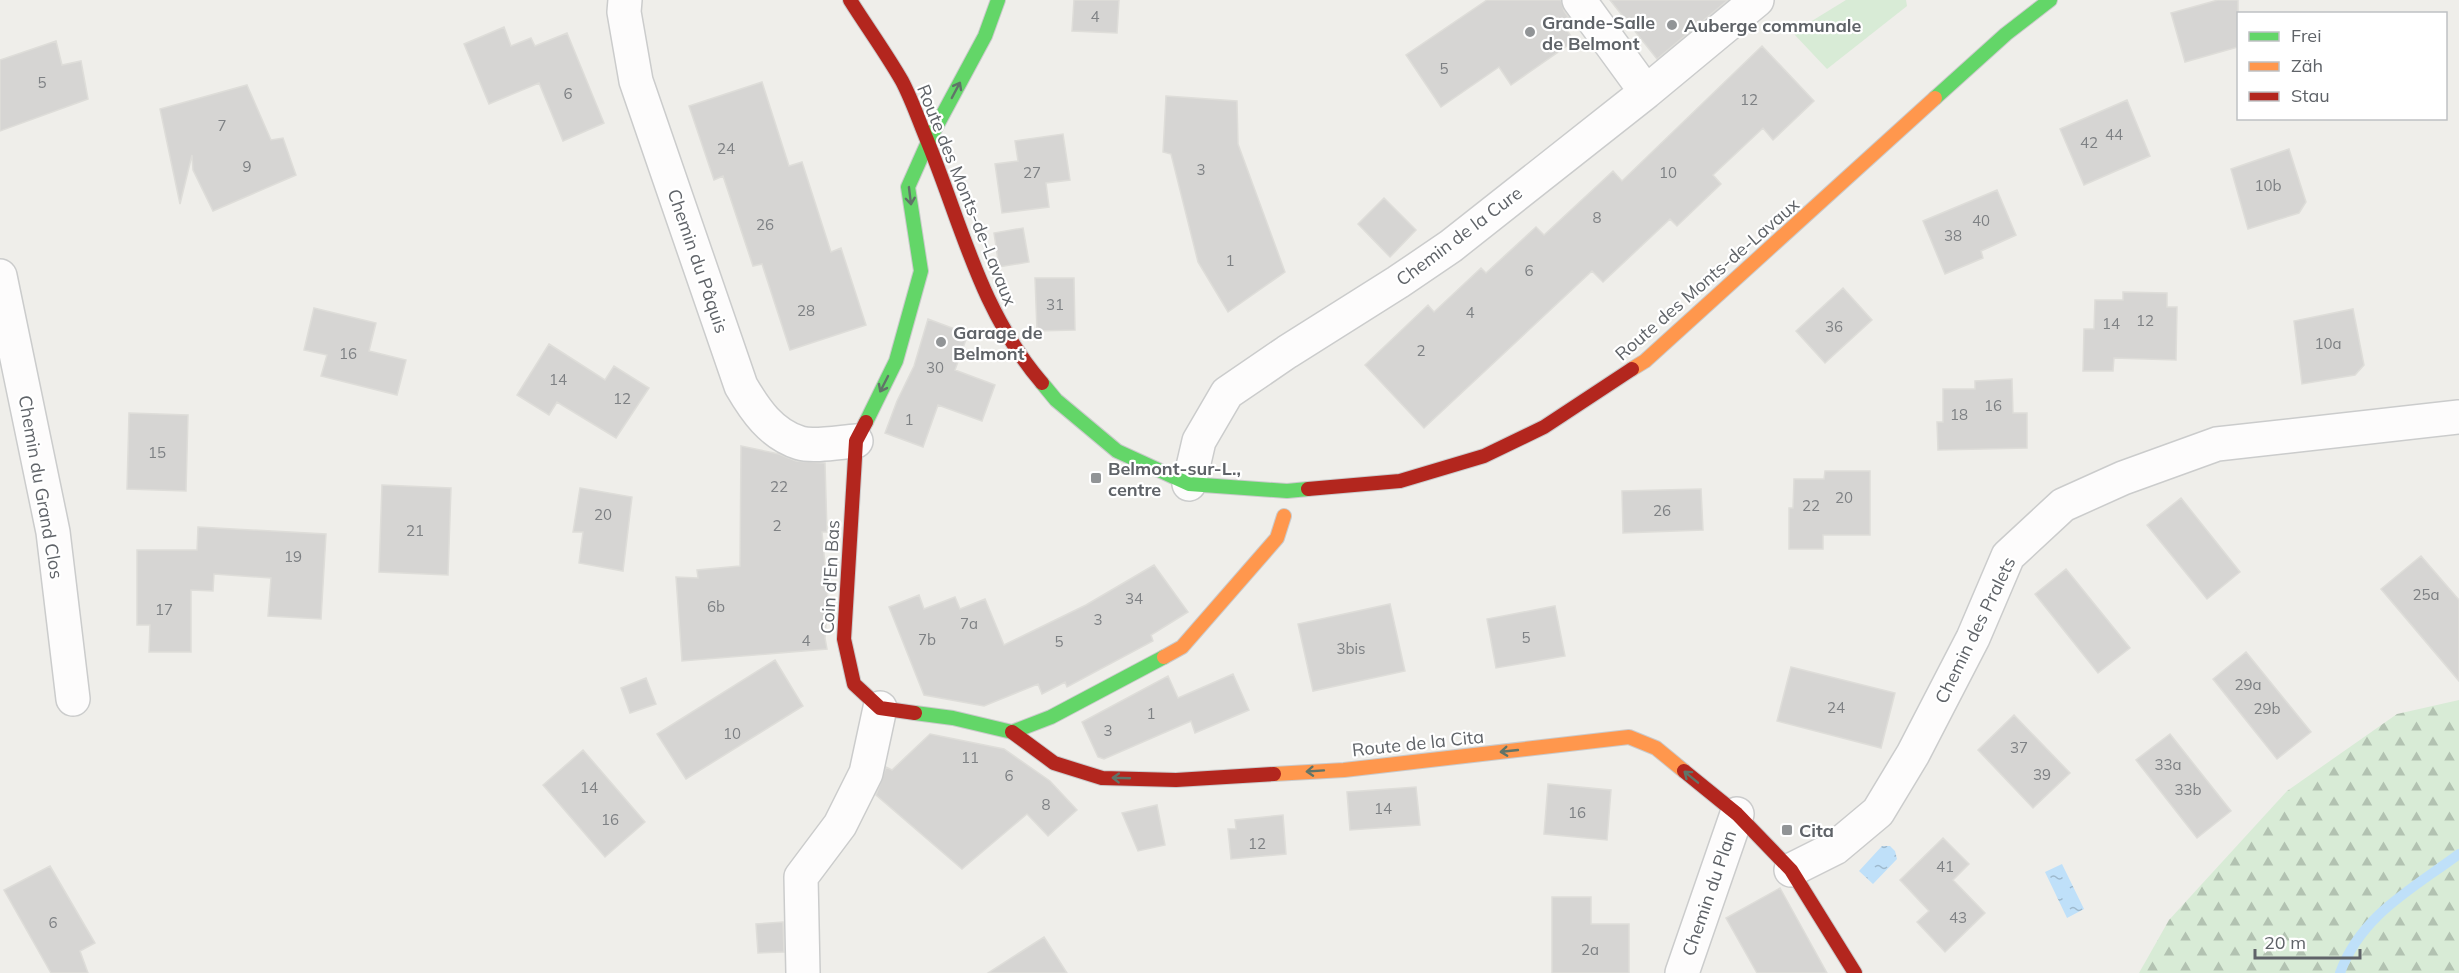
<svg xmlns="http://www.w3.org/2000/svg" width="2459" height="973" font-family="Mulish,sans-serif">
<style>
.forest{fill:url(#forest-firs)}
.park{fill:#d8ebd6}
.water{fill:url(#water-ripples)}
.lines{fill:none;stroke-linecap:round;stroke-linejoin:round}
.stream{stroke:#bfe0f9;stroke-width:10}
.building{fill:#d6d5d3;stroke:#deddd9;stroke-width:1.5}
.street-casing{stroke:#cbcccc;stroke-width:36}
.fast-casing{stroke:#cacacb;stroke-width:16}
.slow-casing{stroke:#cacacb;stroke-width:16}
.jam-casing{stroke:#cacacb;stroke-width:16}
.street{stroke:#fdfcfc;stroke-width:33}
.fast{stroke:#63d668;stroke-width:14}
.slow{stroke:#ff974d;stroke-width:14}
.jam{stroke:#b3261e;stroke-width:14}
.oneway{stroke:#607468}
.poi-dot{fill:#919496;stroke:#fff;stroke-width:2}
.labels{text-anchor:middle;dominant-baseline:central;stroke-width:4.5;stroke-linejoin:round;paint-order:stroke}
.number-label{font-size:15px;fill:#7e8184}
.poi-label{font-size:18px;font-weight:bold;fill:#5f6368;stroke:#fff;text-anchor:start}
.street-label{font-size:18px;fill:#5f6368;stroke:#fff}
</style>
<defs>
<pattern id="forest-firs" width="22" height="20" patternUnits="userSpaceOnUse" patternTransform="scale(1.5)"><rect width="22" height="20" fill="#d8ebd6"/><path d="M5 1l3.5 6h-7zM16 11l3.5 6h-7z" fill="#b2c2b1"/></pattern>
<pattern id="water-ripples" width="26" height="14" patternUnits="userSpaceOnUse" patternTransform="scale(1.5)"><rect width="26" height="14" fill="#bfe0f9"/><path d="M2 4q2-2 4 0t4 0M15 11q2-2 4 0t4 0" fill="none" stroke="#9eb9cd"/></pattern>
</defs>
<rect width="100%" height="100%" fill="#efeeea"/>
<path class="forest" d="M2459,700V973H2139L2169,920L2287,791L2397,714Z"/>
<path class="park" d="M1846,0H1906L1907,6L1827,69L1794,34L1802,27Z"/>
<path class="water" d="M1882,846H1890L1895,851L1897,859L1873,884L1859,871Z
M2062,864L2084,909L2067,918L2045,872Z"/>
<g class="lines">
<path class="stream" d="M2340,973C2361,915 2412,889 2459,854"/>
</g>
<path class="building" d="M1074,0H1119L1117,33L1072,31Z
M1487,0H1561L1564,11L1570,19L1563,24L1574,41L1511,85L1499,67L1441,107L1406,55Z
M1610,0H1728L1657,59Z
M2218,0H2238V47L2185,62L2171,13Z
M504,27L511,46L531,38L535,46L567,33L604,123L563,141L539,83L489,104L464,44Z
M56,41L62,65L81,61L88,99L0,131V60Z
M1762,46L1814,101L1773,140L1763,128L1713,175L1721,184L1677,226L1670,219L1603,282L1592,271L1424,428L1365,365L1428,305L1434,312L1481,268L1486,273L1536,227L1544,235L1613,171L1622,181Z
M762,82L789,166L802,162L831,252L841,248L866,325L790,350L762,264L753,266L723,176L714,180L689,106Z
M247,85L271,140L283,138L296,175L213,211L193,170L192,155L180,204L160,109Z
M1166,96L1237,101L1238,144L1285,272L1228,312L1198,262L1171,154L1163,152Z
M2127,100L2150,156L2084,185L2060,129Z
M1063,134L1070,180L1046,183L1049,207L1002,213L995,164L1018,161L1015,141Z
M2289,149L2306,202L2299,213L2248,229L2231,169Z
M1997,190L2016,235L1981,251L1983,258L1945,274L1923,221Z
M1384,198L1416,230L1390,257L1358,224Z
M1023,228L1029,262L999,267L994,233Z
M1035,278H1074L1075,330L1037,331Z
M1843,288L1872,320L1825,363L1796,331Z
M2123,292L2167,293V307H2177L2176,360L2114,358L2113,371H2083L2084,329H2094L2095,300H2123Z
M314,308L376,323L369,351L406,360L397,395L321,376L327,355L304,350Z
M2353,309L2364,365L2355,375L2302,384L2294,321Z
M928,319L968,334L955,370L995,385L982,421L938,405L923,447L885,433L897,401L914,366Z
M549,344L605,380L614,366L649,388L616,438L557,402L549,415L517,395Z
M2012,379L2013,413H2027V448L1938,450L1937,422H1943V389H1975V381Z
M129,413L188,415L186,491L127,489Z
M741,446L779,454L796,461L825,463L827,532H822L828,598L825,638L827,649L682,661L676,577L698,578L697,570L740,566Z
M1825,471H1870V535H1823V549H1789V508H1793L1794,479H1824Z
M382,485L451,488L448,575L379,572Z
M580,488L632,497L623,571L579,563L583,532H573Z
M1701,489L1703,530L1623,533L1622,491Z
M2181,498L2240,572L2207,599L2147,525Z
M198,527L326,534L321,619L268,616L271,578L214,574L213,591L191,590V652H149L150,625H137V550H197Z
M2421,556L2459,600V681L2381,589Z
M1154,565L1188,612L1151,635L1153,641L1067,687L1065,682L1042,694L1038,684L984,706L924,695L889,607L919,595L924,609L955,597L960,609L985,599L1004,645L1086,605Z
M2066,569L2130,648L2098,673L2035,594Z
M1390,604L1405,671L1313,691L1298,624Z
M1555,606L1565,656L1496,668L1487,619Z
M2246,652L2311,732L2277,759L2213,679Z
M775,660L803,706L686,779L657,734Z
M1791,667L1895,693L1881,748L1777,721Z
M1233,674L1249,710L1195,733L1191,721L1104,759L1098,757L1082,722L1168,676L1178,698Z
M646,678L656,704L630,713L621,688Z
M2014,715L2070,773L2033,808L1978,750Z
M930,734L1004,749L1050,781L1077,810L1048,836L1027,814L962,869L876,795L886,767L892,770Z
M2170,734L2231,811L2197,838L2136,760Z
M583,750L645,822L605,857L543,785Z
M1548,784L1611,790L1607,840L1544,834Z
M1416,787L1420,825L1350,830L1347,792Z
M1157,805L1165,845L1138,851L1122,813Z
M1283,815L1286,854L1231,859L1228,829H1236L1235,820Z
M1943,838L1969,864L1953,880L1985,913L1945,952L1917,922L1929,911L1900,880Z
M50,866L95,943L80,951L88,973H51L4,890Z
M1780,888L1827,973H1757L1726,918Z
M1552,897H1591V924H1629V973H1552Z
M783,922L784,952L758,953L756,924Z
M1044,937L1067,973H988Z"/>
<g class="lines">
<defs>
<path id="street" d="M625,0L624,12L636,81L741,386C755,410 771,434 800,443C813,447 841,442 856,441
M1579,0L1646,92
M0,276L53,532L73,699
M1189,484L1199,441L1227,393L1287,352L1398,282L1451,246L1646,92L1757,0
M1791,870L1835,848L1878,812L1913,754L1973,638L2008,556L2063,505L2123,478L2217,444L2459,417
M803,973L801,877L840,825L866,773L880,708
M1682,973L1737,814"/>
<path id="fast" d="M1935,98L2006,34L2050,0
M1042,383L1056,400L1117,451L1189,484L1287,491L1308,489
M866,422L896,361L921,271L908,187L928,142L985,36L998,0
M915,713L953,718L1012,732L1051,717L1164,657"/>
<path id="slow" d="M1632,369L1645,361L1935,98
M1164,657L1182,647L1277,538L1284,516
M1274,774L1344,770L1629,737L1656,748L1684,771"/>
<path id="jam" d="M850,0C867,27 886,53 902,81C912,100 919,121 927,140C962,225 980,311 1042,383
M866,422L856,441L844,639L854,684L880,708L915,713
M1308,489L1400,481L1484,456L1544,427L1632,369
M1012,732L1054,763L1102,778L1176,780L1274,774
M1684,771L1737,814L1791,870L1855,973"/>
</defs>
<use href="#street" class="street-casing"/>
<use href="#fast" class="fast-casing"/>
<use href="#slow" class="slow-casing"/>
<use href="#jam" class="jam-casing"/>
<use href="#street" class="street"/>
<use href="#fast" class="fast"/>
<use href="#slow" class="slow"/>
<use href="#jam" class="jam"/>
</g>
<defs><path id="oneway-shaft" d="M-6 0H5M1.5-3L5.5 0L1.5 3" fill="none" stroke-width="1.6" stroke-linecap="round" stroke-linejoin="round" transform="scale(1.5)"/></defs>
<g class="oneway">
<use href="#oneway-shaft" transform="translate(956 90) rotate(-62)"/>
<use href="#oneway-shaft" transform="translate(910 196) rotate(83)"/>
<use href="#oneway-shaft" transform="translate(884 384) rotate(117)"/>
<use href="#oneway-shaft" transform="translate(1509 751) rotate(174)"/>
<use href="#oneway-shaft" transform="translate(1315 771) rotate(176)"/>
<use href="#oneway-shaft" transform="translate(1691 777) rotate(-141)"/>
<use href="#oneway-shaft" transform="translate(1121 778) rotate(-178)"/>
</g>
<g class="poi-dot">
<circle cx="1672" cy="25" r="6"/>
<circle cx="1530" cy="32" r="6"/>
<circle cx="941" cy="342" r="6"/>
<rect x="1090" y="472" width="12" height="12" rx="3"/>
<rect x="1781" y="824" width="12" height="12" rx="3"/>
</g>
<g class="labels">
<g class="number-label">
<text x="1095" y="16">4</text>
<text x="1444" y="68">5</text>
<text x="42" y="82">5</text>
<text x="568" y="93">6</text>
<text x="1749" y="99">12</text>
<text x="222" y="125">7</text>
<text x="2114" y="134">44</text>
<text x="2089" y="142">42</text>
<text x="726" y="148">24</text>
<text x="247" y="166">9</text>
<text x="1201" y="169">3</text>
<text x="1032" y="172">27</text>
<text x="1668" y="172">10</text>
<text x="2268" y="185">10b</text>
<text x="1597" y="217">8</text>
<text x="1981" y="220">40</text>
<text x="765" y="224">26</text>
<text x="1953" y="235">38</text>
<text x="1230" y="260">1</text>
<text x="1529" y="270">6</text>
<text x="1055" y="304">31</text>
<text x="806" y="310">28</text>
<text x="1470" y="312">4</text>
<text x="2145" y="320">12</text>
<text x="2111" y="323">14</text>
<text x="1834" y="326">36</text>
<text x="2328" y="343">10a</text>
<text x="1421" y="350">2</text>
<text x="348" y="353">16</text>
<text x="935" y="367">30</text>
<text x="558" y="379">14</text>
<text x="622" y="398">12</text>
<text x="1993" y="405">16</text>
<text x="1959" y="414">18</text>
<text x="909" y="419">1</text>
<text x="157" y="452">15</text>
<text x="779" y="486">22</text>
<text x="1844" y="497">20</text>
<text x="1811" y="505">22</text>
<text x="1662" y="510">26</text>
<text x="603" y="514">20</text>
<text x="777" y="525">2</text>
<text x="415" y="530">21</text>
<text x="293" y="556">19</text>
<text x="2426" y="594">25a</text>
<text x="1134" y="598">34</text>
<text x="716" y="606">6b</text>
<text x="164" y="609">17</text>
<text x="1098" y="619">3</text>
<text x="969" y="623">7a</text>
<text x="1526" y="637">5</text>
<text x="927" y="639">7b</text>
<text x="806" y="640">4</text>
<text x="1059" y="641">5</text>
<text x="1351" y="648">3bis</text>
<text x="2248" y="684">29a</text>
<text x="1836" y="707">24</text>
<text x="2267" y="708">29b</text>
<text x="1151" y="713">1</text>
<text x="1108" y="730">3</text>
<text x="732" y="733">10</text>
<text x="2019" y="747">37</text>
<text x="970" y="757">11</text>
<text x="2168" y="764">33a</text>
<text x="2042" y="774">39</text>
<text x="1009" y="775">6</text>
<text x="589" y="787">14</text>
<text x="2188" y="789">33b</text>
<text x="1046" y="804">8</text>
<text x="1383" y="808">14</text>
<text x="1577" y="812">16</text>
<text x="610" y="819">16</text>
<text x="1257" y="843">12</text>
<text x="1945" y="866">41</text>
<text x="1958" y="917">43</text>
<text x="53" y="922">6</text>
<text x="1590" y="949">2a</text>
</g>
<g class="poi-label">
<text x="1542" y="22">Grande-Salle<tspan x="1542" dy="21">de Belmont</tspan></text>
<text x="1684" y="25">Auberge communale</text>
<text x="953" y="332">Garage de<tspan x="953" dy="21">Belmont</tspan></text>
<text x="1108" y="468">Belmont-sur-L.,<tspan x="1108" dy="21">centre</tspan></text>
<text x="1799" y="830">Cita</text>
</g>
<g class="street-label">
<text transform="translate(967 195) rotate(68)">Route des Monts-de-Lavaux</text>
<text transform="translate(1459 236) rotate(-37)">Chemin de la Cure</text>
<text transform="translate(698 261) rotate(71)">Chemin du Pâquis</text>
<text transform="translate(1707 279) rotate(-41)">Route des Monts-de-Lavaux</text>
<text transform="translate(41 487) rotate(80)">Chemin du Grand Clos</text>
<text transform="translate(830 577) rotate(-87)">Coin d'En Bas</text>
<text transform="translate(1975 630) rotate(-64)">Chemin des Pralets</text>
<text transform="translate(1418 743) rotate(-6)">Route de la Cita</text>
<text transform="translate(1709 893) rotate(-71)">Chemin du Plan</text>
</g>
</g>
<rect x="2237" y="12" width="210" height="108" fill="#ffffff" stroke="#bfc1c3" stroke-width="1.5"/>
<rect x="2249" y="32" width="30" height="9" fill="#63d668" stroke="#bfc1c3" stroke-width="1.5"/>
<text x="2291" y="42" font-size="18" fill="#5f6368">Frei</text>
<rect x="2249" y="62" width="30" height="9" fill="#ff974d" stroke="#bfc1c3" stroke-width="1.5"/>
<text x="2291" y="72" font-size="18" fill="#5f6368">Zäh</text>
<rect x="2249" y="92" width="30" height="9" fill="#b3261e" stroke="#bfc1c3" stroke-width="1.5"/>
<text x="2291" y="102" font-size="18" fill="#5f6368">Stau</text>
<path d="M2255 949v9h105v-9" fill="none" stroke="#5f6368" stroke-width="3"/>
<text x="2264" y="949" font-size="18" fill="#5f6368" stroke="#ffffff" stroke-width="4.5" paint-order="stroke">20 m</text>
</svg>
